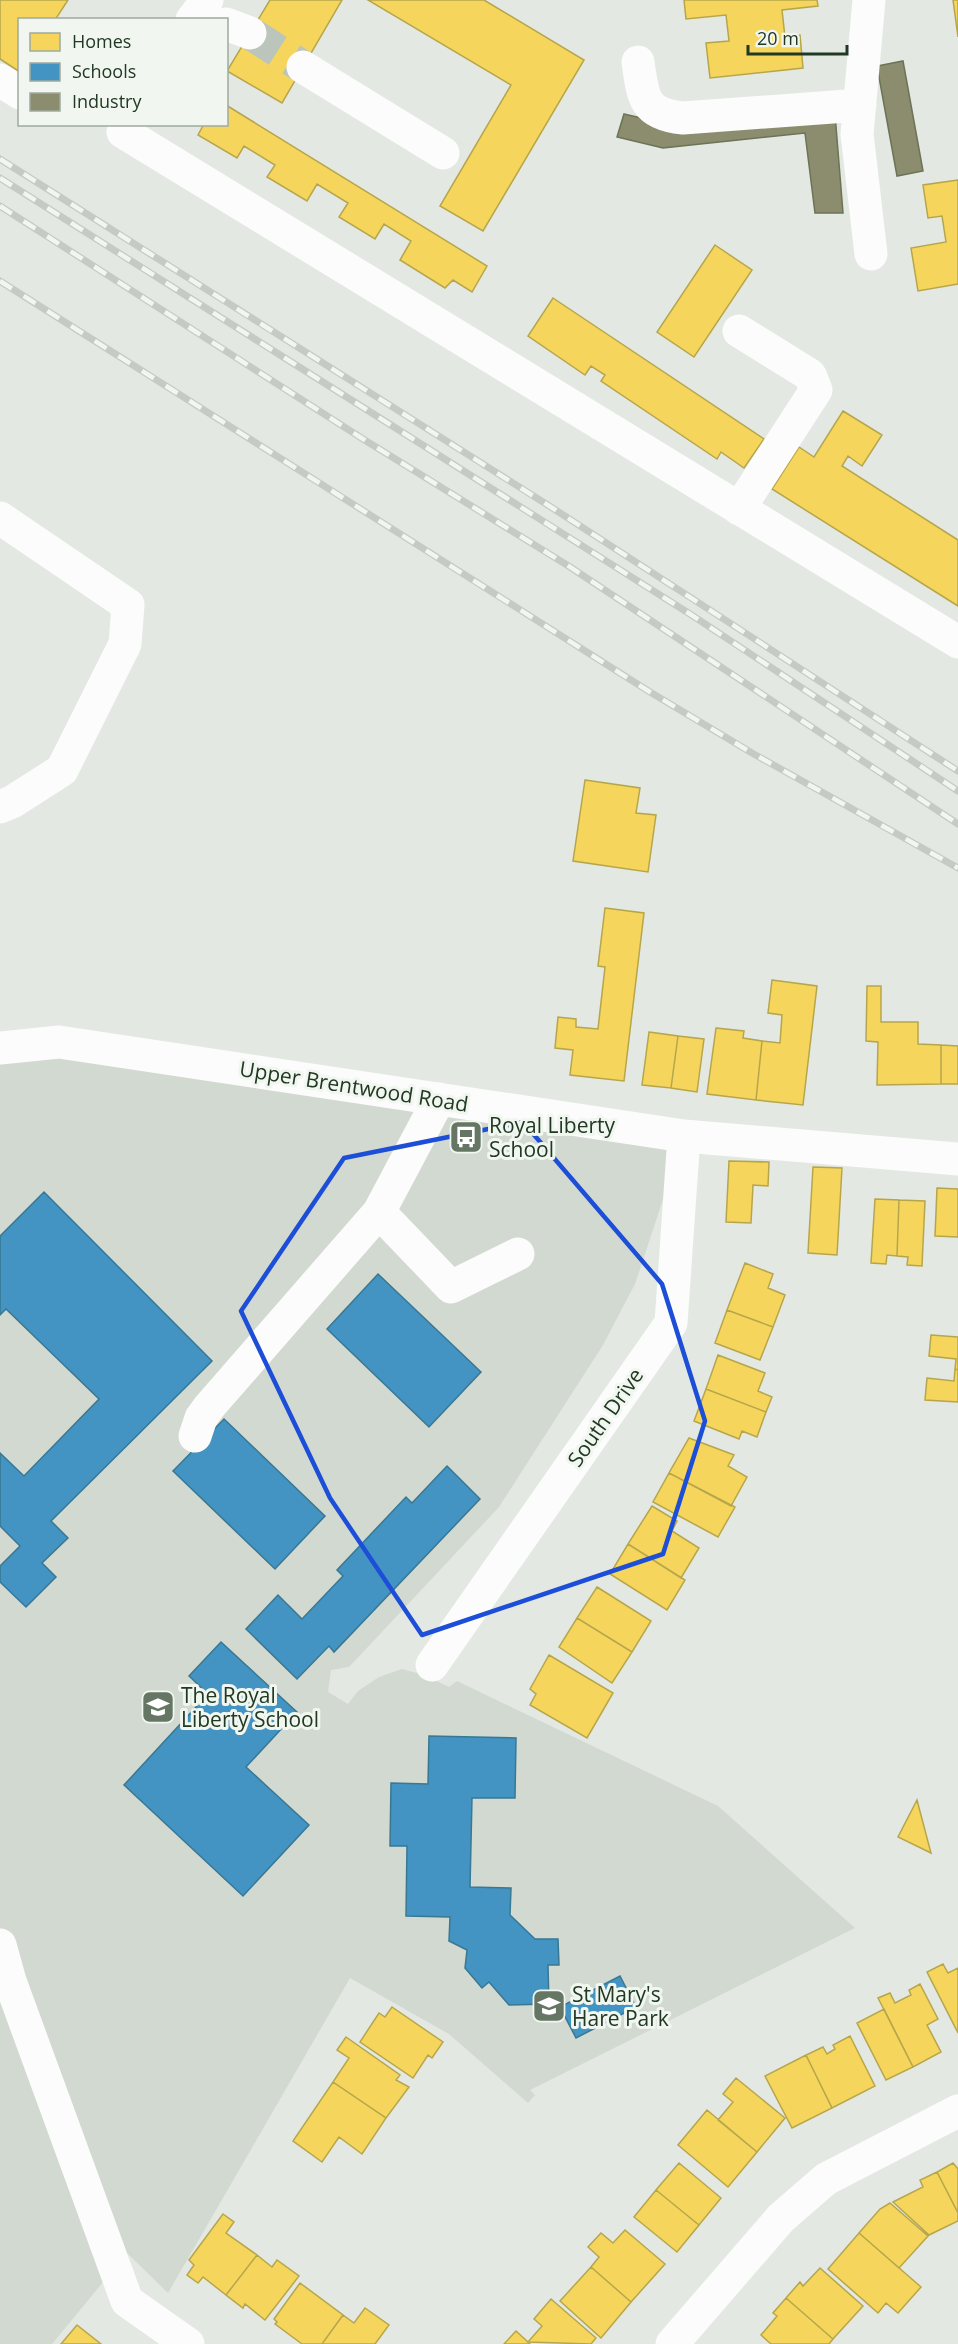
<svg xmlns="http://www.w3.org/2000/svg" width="958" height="2344" font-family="'Open Sans',sans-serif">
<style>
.built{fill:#d2d9d0}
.homes{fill:#f6d55c;stroke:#b6a64b;stroke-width:1.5}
.schools{fill:#4393c3;stroke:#397893;stroke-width:1.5}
.industry{fill:#8c8c6e;stroke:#6c7357;stroke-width:1.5}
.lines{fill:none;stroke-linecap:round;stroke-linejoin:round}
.minor-tunnel{stroke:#bcc5bc;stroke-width:33;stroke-dasharray:33 16;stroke-linecap:butt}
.minor{stroke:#fbfcfb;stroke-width:33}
.rail-casing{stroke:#c6cac6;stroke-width:7}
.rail{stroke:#f1f7f0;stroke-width:4.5;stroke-dasharray:14;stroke-linecap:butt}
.marked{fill:none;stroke:#1d4ed8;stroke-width:4.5;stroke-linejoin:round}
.labels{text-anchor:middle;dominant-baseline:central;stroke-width:6;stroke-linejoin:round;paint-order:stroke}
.street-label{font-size:21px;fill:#213922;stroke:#f1f7f0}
.poi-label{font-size:21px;fill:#213922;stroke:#f1f7f0;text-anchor:start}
</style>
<rect width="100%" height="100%" fill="#e3e8e2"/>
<path class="built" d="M0,1048L684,1136L635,1284L603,1345L499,1507L349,1667L331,1670L328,1692L348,1704L358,1691L379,1677L402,1669L424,1675L449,1687L457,1681L718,1806L855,1928L530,2090L535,2095L528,2103L449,2034L350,1978L168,2293L127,2253L52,2344H0Z"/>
<path class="homes" d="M0,0H68L55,20H20V72L0,59Z
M270,0H342L282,103L227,71Z
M368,0H484L584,60L483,231L440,206L511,85Z
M684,0H817L818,6L782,10L785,37L800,35L803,68L710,78L706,43L729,41L726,15L686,19Z
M953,0H958V37Z
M226,105L487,266L472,292L453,280L445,288L400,260L411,241L384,224L375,239L339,217L348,203L317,184L307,201L267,177L275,165L244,146L237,158L198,135L204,124H226Z
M958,180V284L918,291L911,248L946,242L942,216L928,218L923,185Z
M715,245L752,270L694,357L657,332Z
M553,298L764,439L744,468L721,452L717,459L601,381L605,375L591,366L585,375L528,336Z
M843,411L882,435L862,466L848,456L842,466L958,540V606L772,489L799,447L814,457Z
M585,780L640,788L636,813L656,815L648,872L573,861Z
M605,908L644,913L624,1081L570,1075L573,1050L555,1048L558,1017L576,1019V1027L598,1029L605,967L598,966Z
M772,980L817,986L803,1105L756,1100L762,1041L780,1043L782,1015L768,1013Z
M867,986H881V1022H918V1044L941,1045V1084L877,1085L878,1042L866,1041Z
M716,1028L744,1031L743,1038L762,1041L756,1100L707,1094Z
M649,1032L678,1036L671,1088L642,1085Z
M678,1036L704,1039L697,1092L671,1088Z
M941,1045L958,1046V1084H941Z
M729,1161L769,1162L768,1186L753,1185L751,1223L726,1222Z
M813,1167L842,1168L837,1255L808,1253Z
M937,1188L958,1189V1237L935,1236Z
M875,1199L899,1200L897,1256L887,1255L886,1264L871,1263Z
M899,1200L925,1201L922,1266L907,1265L908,1257L897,1256Z
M745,1263L773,1274L768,1288L785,1295L773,1327L727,1310Z
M727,1310L773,1327L760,1360L715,1343Z
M931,1335L958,1337V1370L955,1369L956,1359L929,1356Z
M718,1355L765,1373L758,1391L772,1397L766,1412L706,1389Z
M955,1369L958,1370V1402L925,1400L927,1378L954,1381Z
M706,1389L766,1412L757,1437L742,1431L739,1439L694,1421Z
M689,1438L734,1455L728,1466L747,1477L731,1506L669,1473Z
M669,1473L735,1507L718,1537L653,1502Z
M652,1506L677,1521L672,1531L699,1548L681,1578L628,1544Z
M628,1544L685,1580L667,1610L610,1574Z
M597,1587L651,1621L632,1652L577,1618Z
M577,1618L632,1652L612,1683L559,1647Z
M549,1655L613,1693L587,1738L530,1705L536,1694L530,1689Z
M917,1800L931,1853L898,1837Z
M943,1964L948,1973L958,1968V2033L927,1972Z
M920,1984L938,2019L927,2025L941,2052L913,2067L878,1998L890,1993L895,2003L911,1995L909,1990Z
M392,2007L443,2042L432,2058L428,2055L413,2078L360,2042L379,2013L385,2017Z
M884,2009L913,2067L886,2080L857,2023Z
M850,2036L875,2086L832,2108L806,2055L823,2047L827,2054L835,2049L833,2045Z
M346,2037L400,2075L396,2080L409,2087L386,2118L333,2082L349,2058L337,2050Z
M806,2055L832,2108L792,2128L765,2076Z
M736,2078L785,2118L757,2152L718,2120L733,2102L723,2094Z
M333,2082L386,2118L362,2154L339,2137L322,2162L293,2141Z
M707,2110L757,2152L728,2187L678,2145Z
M679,2163L721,2198L699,2225L656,2190Z
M953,2163L958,2169V2213L937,2172Z
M937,2172L958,2213V2221L929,2235L893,2202L923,2187L920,2180Z
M656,2190L699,2225L677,2252L634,2217Z
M890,2203L928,2236L899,2268L859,2233L880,2209Z
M223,2214L234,2222L226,2233L257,2255L226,2295L203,2277L198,2283L187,2275L194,2265L189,2260Z
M625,2230L665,2264L631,2302L591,2267L599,2257L588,2247L601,2233L613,2243Z
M859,2233L921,2287L898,2313L886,2303L878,2313L828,2269Z
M257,2255L272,2267L277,2260L299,2276L265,2320L245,2304L243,2308L226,2295Z
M591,2267L631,2302L601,2338L560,2301Z
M820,2268L863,2306L833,2339L786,2298L800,2282L803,2286Z
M300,2283L343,2315L322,2344H302L275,2324L277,2322L274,2319Z
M786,2298L833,2339L829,2344H771L761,2335L777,2316L773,2313Z
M551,2299L596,2338L591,2344L528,2342L542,2326L534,2319Z
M365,2308L389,2325L375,2344H322L343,2315L354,2323Z
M77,2325L101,2344H61Z
M516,2331L528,2342L530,2344H504Z"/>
<path class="schools" d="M44,1192L212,1361L51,1521L68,1538L42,1563L56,1577L26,1607L0,1582V1566L20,1546L0,1526V1453L24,1476L99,1399L6,1309L0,1315V1236Z
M378,1274L481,1372L429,1427L327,1329Z
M224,1419L325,1516L275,1569L173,1471Z
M447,1466L480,1499L334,1652L329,1646L297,1679L246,1629L278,1595L302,1619L343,1576L337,1570L406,1497L412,1503Z
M221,1642L297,1712L246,1767L309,1825L243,1896L124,1785L208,1694L189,1676Z
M429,1736L516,1738L515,1798H472L470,1887L511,1888L510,1915L535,1939H558L559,1965H548L549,2004L509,2005L489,1982L482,1988L465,1968L467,1950L449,1941L450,1917L406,1916L407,1846H390L391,1783L428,1784Z
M620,1976L636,2007L576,2038L560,2007Z"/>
<path class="industry" d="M903,61L923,171L897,176L877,66Z
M624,114L663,123L835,114L843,213H815L805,133L663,148L617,137Z"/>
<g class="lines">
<path class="minor-tunnel" d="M250,33L303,67"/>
<path class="minor" d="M869,0L857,134L871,254
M192,20L207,0
M226,24L250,33
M638,62C643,97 643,114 683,118L860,105
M303,67L443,153
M0,80L20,93
M128,124L123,132L958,642
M739,331L810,375L816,390L739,509
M0,518L128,605L125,644L62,770L12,802L0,807
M0,1048L59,1042L684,1136L958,1159
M439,1099L379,1212L451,1287L518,1254
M195,1436L201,1418L209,1407L379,1212
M432,1665L671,1323L684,1136
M0,1945L10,1981L127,2301L188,2344
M672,2344L781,2218L826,2179L958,2111"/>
<defs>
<path id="rail" d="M0,159L554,509L958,771
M0,178L690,614L958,791
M0,206L363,439L567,565L958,824
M0,281L650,692L752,753L958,868"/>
</defs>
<use href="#rail" class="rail-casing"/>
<use href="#rail" class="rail"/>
</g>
<path class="marked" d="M523,1122L662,1284L705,1421L663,1554L422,1635L330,1498L241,1311L344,1158Z"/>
<defs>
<symbol id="bus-square" viewBox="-11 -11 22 22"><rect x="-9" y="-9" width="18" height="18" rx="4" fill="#657665" stroke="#f1f7f0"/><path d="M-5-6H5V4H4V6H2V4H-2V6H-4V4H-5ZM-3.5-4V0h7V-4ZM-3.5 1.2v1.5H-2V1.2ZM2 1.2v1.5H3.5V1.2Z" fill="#fff"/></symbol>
<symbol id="school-square" viewBox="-11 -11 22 22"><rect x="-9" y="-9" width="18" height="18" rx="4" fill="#657665" stroke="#f1f7f0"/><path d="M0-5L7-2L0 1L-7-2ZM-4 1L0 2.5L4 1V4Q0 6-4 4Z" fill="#fff"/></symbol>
</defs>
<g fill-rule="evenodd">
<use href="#bus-square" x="447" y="1118" width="38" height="38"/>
<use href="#school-square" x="139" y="1688" width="38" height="38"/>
<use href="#school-square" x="530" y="1987" width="38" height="38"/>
</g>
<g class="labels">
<g class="street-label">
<text transform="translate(354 1086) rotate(9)">Upper Brentwood Road</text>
<text transform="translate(605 1417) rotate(-55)">South Drive</text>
</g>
<g class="poi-label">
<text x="489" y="1125">Royal Liberty<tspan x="489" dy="24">School</tspan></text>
<text x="181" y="1695">The Royal<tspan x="181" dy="24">Liberty School</tspan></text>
<text x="572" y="1994">St Mary's<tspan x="572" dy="24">Hare Park</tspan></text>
</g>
</g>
<rect x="18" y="18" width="210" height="108" fill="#f1f7f0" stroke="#9eab9e" stroke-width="1.5"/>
<rect x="30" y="33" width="30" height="18" fill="#f6d55c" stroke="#9eab9e" stroke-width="1.5"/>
<text x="72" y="48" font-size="18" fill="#213922">Homes</text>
<rect x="30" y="63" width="30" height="18" fill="#4393c3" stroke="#9eab9e" stroke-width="1.5"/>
<text x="72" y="78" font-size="18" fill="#213922">Schools</text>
<rect x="30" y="93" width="30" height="18" fill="#8c8c6e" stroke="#9eab9e" stroke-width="1.5"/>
<text x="72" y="108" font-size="18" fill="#213922">Industry</text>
<path d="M748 45v9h99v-9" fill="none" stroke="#213922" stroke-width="3"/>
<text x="757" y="45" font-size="18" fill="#213922" stroke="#f1f7f0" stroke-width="4.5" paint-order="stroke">20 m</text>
</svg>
